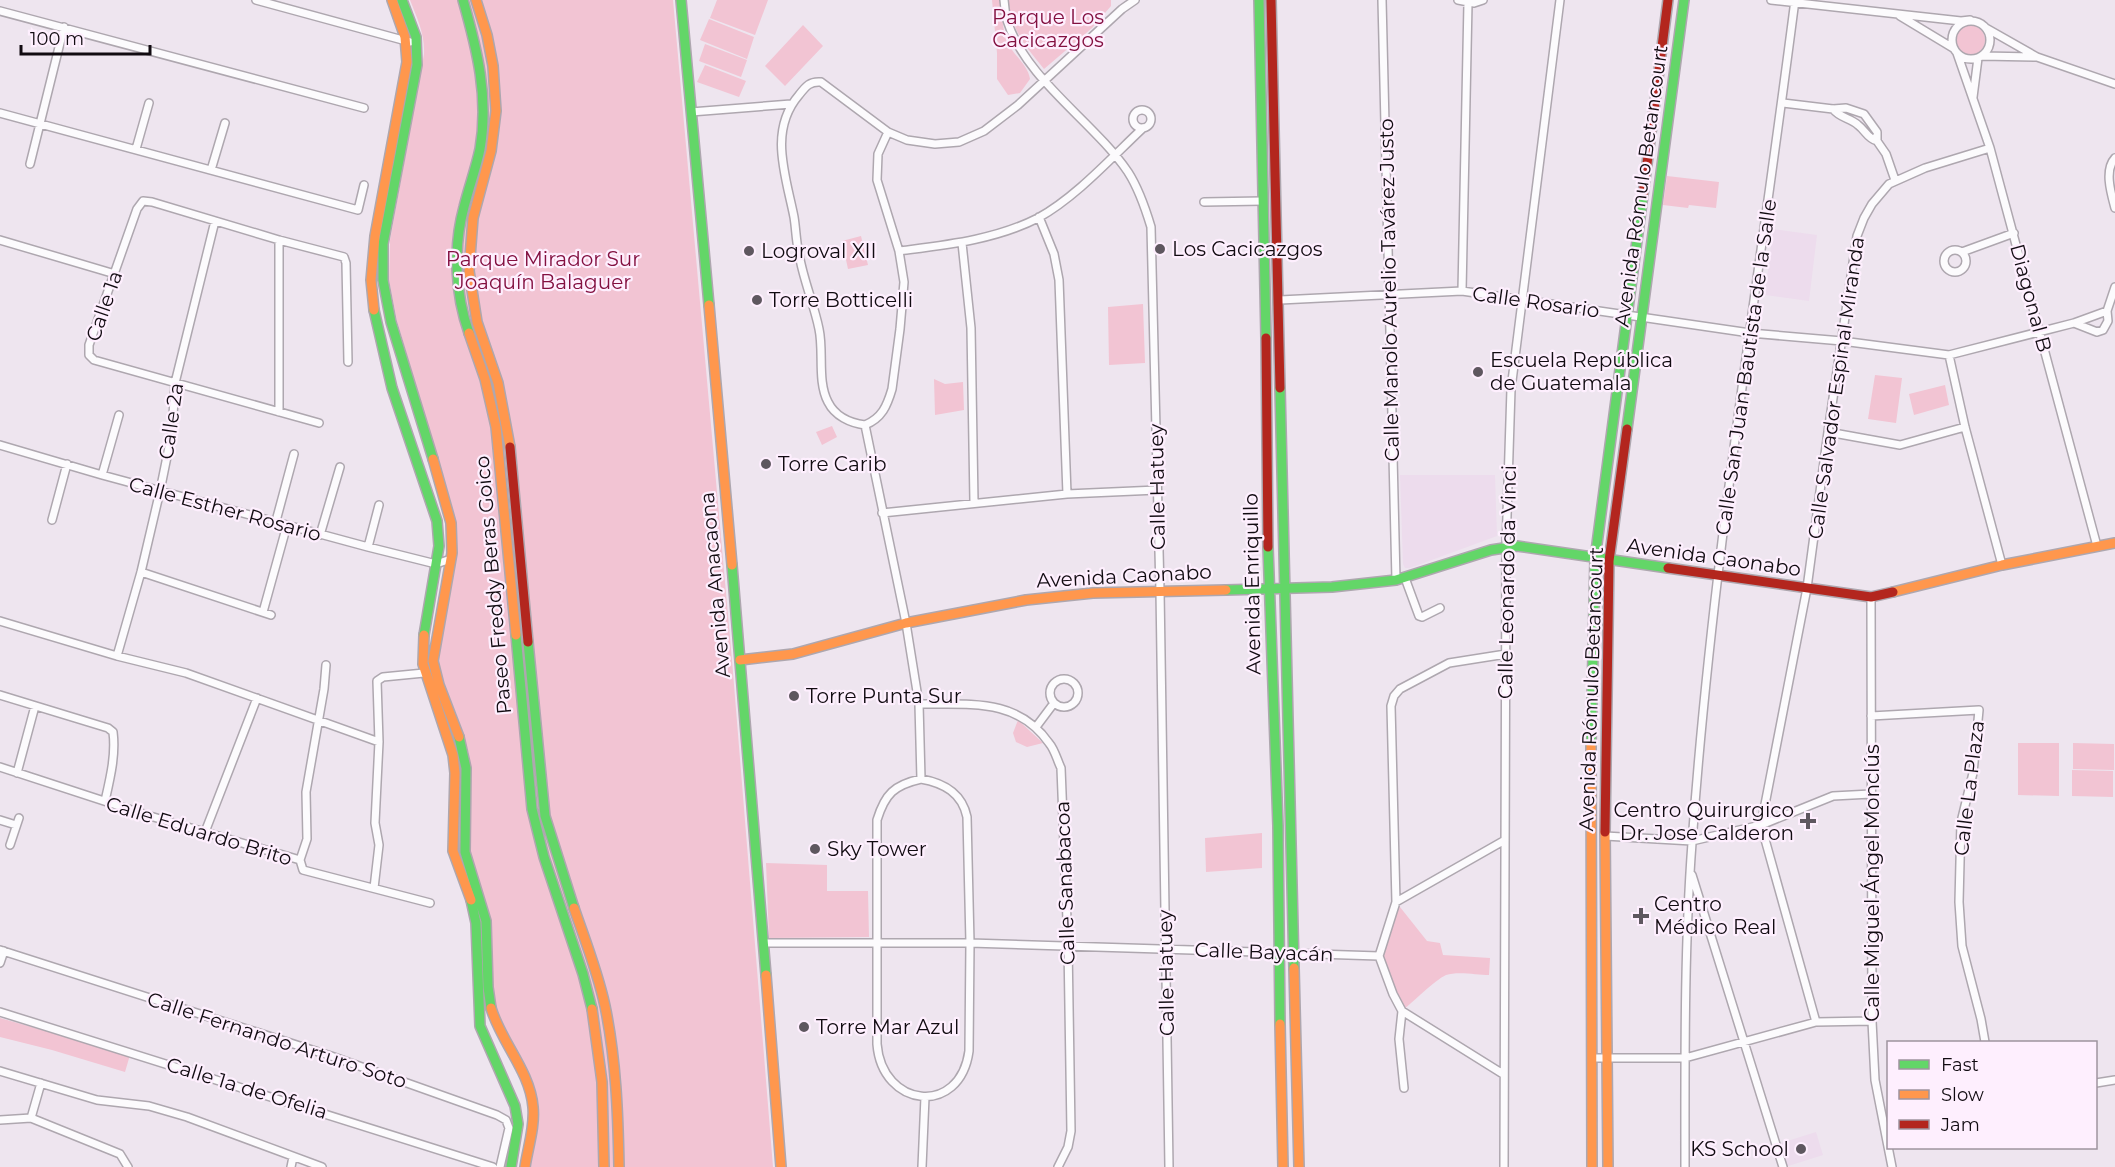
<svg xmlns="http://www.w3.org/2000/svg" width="2115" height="1167" font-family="Montserrat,sans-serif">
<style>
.built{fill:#eddced}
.green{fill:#f2c4d3}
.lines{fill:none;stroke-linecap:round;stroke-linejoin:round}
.street-casing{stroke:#aea7af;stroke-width:10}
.fast-casing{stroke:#aea7af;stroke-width:12}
.slow-casing{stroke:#aea7af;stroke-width:12}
.jam-casing{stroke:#aea7af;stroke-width:12}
.street{stroke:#fcfbfd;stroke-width:7}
.fast{stroke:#63d668;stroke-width:9}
.slow{stroke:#ff974d;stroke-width:9}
.jam{stroke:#b3261e;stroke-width:9}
.poi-dot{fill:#5e575f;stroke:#feeffe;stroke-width:2}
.labels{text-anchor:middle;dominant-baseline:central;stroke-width:4.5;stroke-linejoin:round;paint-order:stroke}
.park-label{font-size:20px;fill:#831040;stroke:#feeffe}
.street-label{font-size:20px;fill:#110b11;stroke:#feeffe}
.poi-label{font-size:20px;fill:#110b11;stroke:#feeffe;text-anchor:start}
</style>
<rect width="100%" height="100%" fill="#eee5ef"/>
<path class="built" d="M1773,229L1817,235L1809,301L1765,295Z
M1400,475H1495L1497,536L1410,568H1405L1403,564Z
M1816,1132L1823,1155L1785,1167L1778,1144Z"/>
<path class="green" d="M410,0H673L732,660L773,1167H528L537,1103L531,1083L508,1040L494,1004L489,916L469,849L470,771L469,754L456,713L443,683L437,661L453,569L438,460L397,321L389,280L390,240L424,54C425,34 417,18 410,0Z
M717,0H768L755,35L710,18Z
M992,0H1001C1002,12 1002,26 1006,38C1010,53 1028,64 1030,79L1020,93L1008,95L997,79V53Z
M1008,0H1111V6L1092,28L1044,69C1024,44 1013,33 1008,0Z
M709,19L754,37L747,59L700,40Z
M803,25L823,46L785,86L765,66Z
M1955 40a15 15 0 1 1 30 0a15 15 0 1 1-30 0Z
M705,44L747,60L741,77L699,61Z
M705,65L746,81L739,97L697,82Z
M1667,176L1719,182L1716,208L1689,205L1688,208L1663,205Z
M861,236L868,265L848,269L842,241Z
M1143,304L1145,363L1109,365L1108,307Z
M1875,375L1902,378L1896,423L1868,419Z
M934,379L945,384L963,382L964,410L935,415Z
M1945,385L1949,405L1914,415L1909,394Z
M832,426L837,437L822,445L816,432Z
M1018,720L1043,743L1027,747L1016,742L1013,733Z
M2018,743H2059V796L2018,795Z
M2073,743L2114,744V770L2073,769Z
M2072,770L2113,771V797L2072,796Z
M1262,833V868L1206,872L1205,838Z
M766,863L827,865V891H868L869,937L769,938Z
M1396,902L1427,941L1440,943L1443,955L1490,958L1489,975C1477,975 1458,971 1446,975C1435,980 1413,1002 1402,1011L1379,956Z
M0,1018L130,1055L125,1072L52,1050L0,1037Z"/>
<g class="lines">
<defs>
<path id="street" d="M256,0L410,42
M1004,0C1005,7 1005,16 1008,23C1027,80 1094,122 1128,172C1139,189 1145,207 1151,227L1160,591L1169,1167
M1382,0L1396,580
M1458,0L1474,3L1483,0
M1771,0L1961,21L1970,20
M0,11L364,108
M1900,16L1953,48
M1952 40a19 19 0 1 1 38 0a19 19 0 1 1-38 0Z
M1986,28L2037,57L2115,84
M1957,53L1990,148L2097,546
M1982,56L2036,57
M1973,97L1978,58
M1783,103L1833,109L1846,108L1864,114L1877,132V141L1886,154L1895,180
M1833,109C1840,118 1850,118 1858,125C1866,131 1867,138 1877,141
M1133 119a9 9 0 1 1 18 0a9 9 0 1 1-18 0Z
M691,112L791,104
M0,113L358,210L364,185
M136,149L149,103
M2115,158C2104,170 2111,193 2115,208
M30,164L64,27
M211,170L225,123
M1204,202L1263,201
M1039,217L1054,254L1059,280L1067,494
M0,240L115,274
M962,243L971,328L974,502
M1944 261a11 11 0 1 1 22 0a11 11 0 1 1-22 0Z
M899,251C945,245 995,240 1038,218C1076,197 1111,158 1143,128
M1962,252L2014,233
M1462,291L1468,3
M1280,300L1462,291L1750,333L1842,341L1949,355L2074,323L2107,311
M2074,323L2097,332L2103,330L2108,321L2107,311L2115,287
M1949,355L1965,427L2002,565
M279,412V240
M319,423L94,360L89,355V345L137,209L143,201L152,202L279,240L344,257L346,263L348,362
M865,425C850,423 835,416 828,402C817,381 824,352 819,329C814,304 803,279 799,254C796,242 796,229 794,217C786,176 768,131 799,95C806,86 810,81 821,82L888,132L907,140L935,144L959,142L984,131L1018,105L1122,9L1135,0
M865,425L906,623L919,704L921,779
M865,425C882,418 887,406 892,389L900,329L904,282L899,251L877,180L878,154L888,132
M1828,432L1900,445L1965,427
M0,445L102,475L368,547L436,564L451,559
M102,475L119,415
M882,513L1067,494L1157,490
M52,520L67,464
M276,521L294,454
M320,535L340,467
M368,547L379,505
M141,572L271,615
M1405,578L1419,616L1422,617L1440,608
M1871,597L1872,1021L1875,1080L1892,1167
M263,612L287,525
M0,621L117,656L186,673L379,742
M117,656L141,572L160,491L172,432L175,383L215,221
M1050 693a14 14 0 1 1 28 0a14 14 0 1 1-28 0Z
M0,695L108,728L113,732C116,755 110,779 105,801
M919,704C968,705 1017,697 1049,743C1055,750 1057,760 1061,768L1068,945L1071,1131L1068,1147L1058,1167
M1871,716L1979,710L1973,773L1961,822L1959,902L1962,946L1981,1019L1985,1042
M1036,727L1054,703
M0,767L150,816L300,860
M17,773L35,706
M921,779C944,783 962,793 967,817L970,943L969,1051C960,1117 882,1108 877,1044V820C885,794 894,785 921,779Z
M0,820L16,825
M205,832L257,698
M1605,836L1692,841L1761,825L1833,796L1871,794
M10,845L19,818
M300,860L307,839L306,792L324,689L326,665
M300,860L303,870L430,903
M1692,875L1783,1167
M374,888L379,845L375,823L379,742L377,681L383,677L424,673
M1396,902L1505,840
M763,943H970L1379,956
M0,950L331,1056L497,1115L506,1120L509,1128L500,1167
M0,963L4,951
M1402,1011L1503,1074
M0,1012L493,1167
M1816,1022L1761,825L1807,588L1828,432L1857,236L1864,218L1872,204L1889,184L1925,168L1990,148
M1592,1058H1685L1816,1022L1872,1021
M0,1071L97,1100L149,1106L187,1117L322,1167
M2096,1083L2115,1080
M1404,1088L1399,1039L1402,1011L1393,994L1379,956L1396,902L1391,706L1394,696L1400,689L1449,663L1506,654
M31,1118L41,1083
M0,1120L31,1118L120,1154L128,1167
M291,1167L293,1157
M922,1167L925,1097
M1504,1167L1506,547L1511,389L1560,0
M1685,1167C1685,1059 1684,950 1692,843C1712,560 1759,281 1795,0"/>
<path id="fast" d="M402,0L416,37L417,65L383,244V280L391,322L433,459
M463,0C477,49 489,97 480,149C476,168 469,187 464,207C453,247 455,294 469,333
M681,0L709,305
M1259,0L1266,338
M374,310L392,388L437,521L439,546L424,635
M1280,388L1294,968
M1627,429L1684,0
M1268,547L1278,826L1280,1024
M732,565L766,975
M1226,590L1332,587L1396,580L1491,550L1517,546L1668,568
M516,635L532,809L544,857L583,974L592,1009
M528,642L545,816L574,908
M459,737L466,768L465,852L486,921L488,987L491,1008
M1591,745L1595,559L1643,195
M471,900L476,923L480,1026L515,1106L518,1124L511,1167"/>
<path id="slow" d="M476,0L487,35L493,66L496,111L491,151L473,218L469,271L477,322L498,383L510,447
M709,305L732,565
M374,310L371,280L375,236L407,62L405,37L392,0
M469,333L485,379L496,427L516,635
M433,459L451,523L452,553L433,661L439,685L459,737
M1893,592L2002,565L2115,543
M424,635L423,664L453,755L455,773L453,851L471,900
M740,660L793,654L906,623L1026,600L1093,593L1226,590
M1591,745L1592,1167
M1605,832L1608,1167
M574,908C585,940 598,973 605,1006C616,1059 618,1113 619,1167
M1294,968L1299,1167
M766,975L781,1167
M491,1008C501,1042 530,1071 533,1107C535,1127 528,1147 525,1167
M592,1009L602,1082L604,1167
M1280,1024L1283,1167"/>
<path id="jam" d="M1271,0L1280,388
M1643,195L1668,0
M1266,338L1268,547
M510,447L528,642
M1668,568L1871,597L1893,592
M1605,832L1609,561L1627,429"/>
</defs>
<use href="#street" class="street-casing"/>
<use href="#fast" class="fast-casing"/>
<use href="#slow" class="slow-casing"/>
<use href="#jam" class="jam-casing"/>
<use href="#street" class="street"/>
<use href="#fast" class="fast"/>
<use href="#slow" class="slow"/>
<use href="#jam" class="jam"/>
</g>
<g class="poi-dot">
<circle cx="1160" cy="249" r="6"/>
<circle cx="749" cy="251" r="6"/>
<circle cx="757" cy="300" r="6"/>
<circle cx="1478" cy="372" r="6"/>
<circle cx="766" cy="464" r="6"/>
<circle cx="794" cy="696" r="6"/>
<path d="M1805 812h6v6h6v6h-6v6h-6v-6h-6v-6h6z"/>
<circle cx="815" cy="849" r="6"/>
<path d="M1638 907h6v6h6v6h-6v6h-6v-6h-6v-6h6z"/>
<circle cx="804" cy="1027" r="6"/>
<circle cx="1801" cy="1149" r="6"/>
</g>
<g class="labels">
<g class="park-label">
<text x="1048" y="17">Parque Los<tspan x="1048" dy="23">Cacicazgos</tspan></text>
<text x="543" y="259">Parque Mirador Sur<tspan x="543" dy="23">Joaquín Balaguer</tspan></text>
</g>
<g class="street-label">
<text transform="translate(1641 186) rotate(-82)">Avenida Rómulo Betancourt</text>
<text transform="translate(1389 290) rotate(-91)">Calle Manolo Aurelio Tavárez Justo</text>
<text transform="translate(2031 298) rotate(75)">Diagonal B</text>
<text transform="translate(1536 302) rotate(8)">Calle Rosario</text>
<text transform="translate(104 306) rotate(-71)">Calle 1a</text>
<text transform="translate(1746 367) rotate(-82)">Calle San Juan Bautista de la Salle</text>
<text transform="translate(1836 388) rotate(-82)">Calle Salvador Espinal Miranda</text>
<text transform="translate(171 421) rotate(-82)">Calle 2a</text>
<text transform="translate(1157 487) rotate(-91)">Calle Hatuey</text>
<text transform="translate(225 509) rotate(15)">Calle Esther Rosario</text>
<text transform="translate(1714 557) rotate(8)">Avenida Caonabo</text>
<text transform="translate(1124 576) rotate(-3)">Avenida Caonabo</text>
<text transform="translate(1507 582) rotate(-89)">Calle Leonardo da Vinci</text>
<text transform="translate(1252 584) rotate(-91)">Avenida Enriquillo</text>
<text transform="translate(493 585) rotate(-95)">Paseo Freddy Beras Goico</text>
<text transform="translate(715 585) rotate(-95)">Avenida Anacaona</text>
<text transform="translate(1591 689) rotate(-88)">Avenida Rómulo Betancourt</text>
<text transform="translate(1969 788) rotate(-83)">Calle La Plaza</text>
<text transform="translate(199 831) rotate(17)">Calle Eduardo Brito</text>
<text transform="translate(1065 883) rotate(-92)">Calle Sanabacoa</text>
<text transform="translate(1872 883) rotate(-90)">Calle Miguel Ángel Monclús</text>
<text transform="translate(1264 952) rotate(2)">Calle Bayacán</text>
<text transform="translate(1166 973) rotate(-91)">Calle Hatuey</text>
<text transform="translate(277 1040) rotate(18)">Calle Fernando Arturo Soto</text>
<text transform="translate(247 1088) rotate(17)">Calle 1a de Ofelia</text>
</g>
<g class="poi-label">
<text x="1172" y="249">Los Cacicazgos</text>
<text x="761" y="251">Logroval XII</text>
<text x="769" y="300">Torre Botticelli</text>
<text x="1490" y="360">Escuela República<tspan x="1490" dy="23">de Guatemala</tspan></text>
<text x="778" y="464">Torre Carib</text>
<text x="806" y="696">Torre Punta Sur</text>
<text x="1794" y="810" text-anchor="end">Centro Quirurgico<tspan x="1794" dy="23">Dr. Jose Calderon</tspan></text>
<text x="827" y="849">Sky Tower</text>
<text x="1654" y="904">Centro<tspan x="1654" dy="23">Médico Real</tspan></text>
<text x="816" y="1027">Torre Mar Azul</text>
<text x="1789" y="1149" text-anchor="end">KS School</text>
</g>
</g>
<rect x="1887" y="1041" width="210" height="108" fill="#feeffe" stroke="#9f949f" stroke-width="1.5"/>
<rect x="1899" y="1060" width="30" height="9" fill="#63d668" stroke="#9f949f" stroke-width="1.5"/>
<text x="1941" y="1071" font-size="18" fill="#110b11">Fast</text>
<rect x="1899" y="1090" width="30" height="9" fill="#ff974d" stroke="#9f949f" stroke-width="1.5"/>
<text x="1941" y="1101" font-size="18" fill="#110b11">Slow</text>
<rect x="1899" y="1120" width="30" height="9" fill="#b3261e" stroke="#9f949f" stroke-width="1.5"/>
<text x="1941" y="1131" font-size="18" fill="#110b11">Jam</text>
<path d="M21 45v9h129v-9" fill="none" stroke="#110b11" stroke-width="3"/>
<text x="30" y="45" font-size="18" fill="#110b11" stroke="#feeffe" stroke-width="4.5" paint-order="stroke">100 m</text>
</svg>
